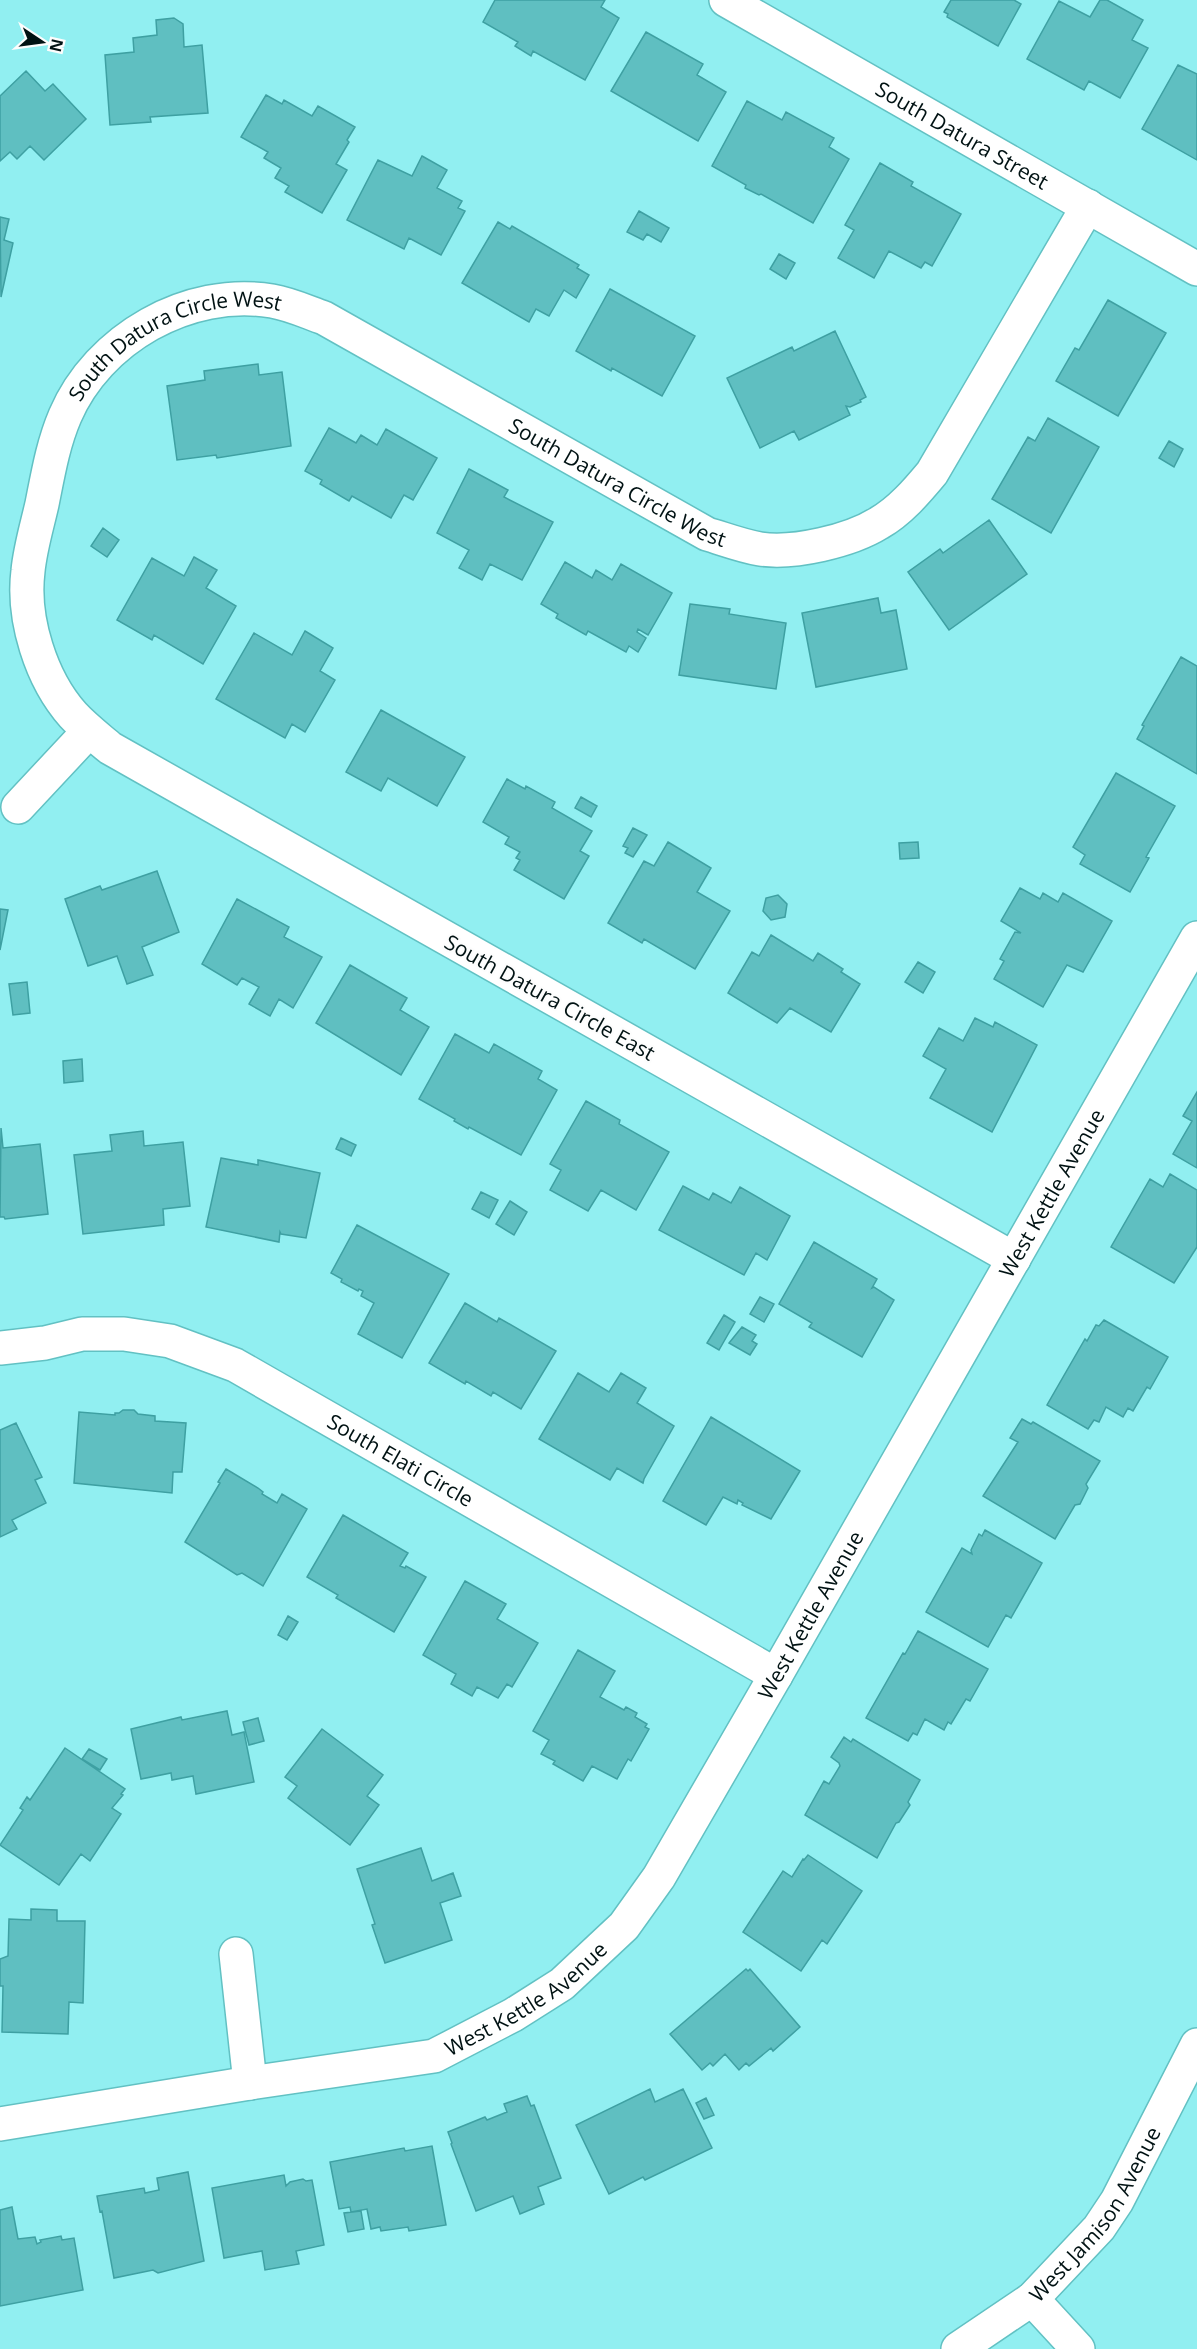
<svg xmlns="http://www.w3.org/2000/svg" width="1197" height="2349" font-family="'Open Sans',sans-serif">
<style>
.building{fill:#5fbfc1;stroke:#3ea0a2;stroke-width:1.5}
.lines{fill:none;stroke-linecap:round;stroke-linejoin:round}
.minor-casing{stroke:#62c1c3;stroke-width:36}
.minor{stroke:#fff;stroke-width:33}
.labels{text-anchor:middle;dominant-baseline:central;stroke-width:4.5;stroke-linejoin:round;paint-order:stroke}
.street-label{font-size:21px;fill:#011213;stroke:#fdfdfd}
</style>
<rect width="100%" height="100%" fill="#91eff1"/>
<path class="building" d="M495,0H605L601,7L619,18L585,80L533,51L531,56L515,46L518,42L483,22Z
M951,0H1014L1021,4L998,46L947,17L948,14L944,12Z
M1100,0H1107L1143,20L1132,40L1148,48L1120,98L1089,81L1084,90L1027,59L1059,1L1090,17Z
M174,18L183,24L184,47L202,45L208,113L150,117L151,122L110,125L105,55L134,52L133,38L157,35L156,20Z
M646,32L703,64L697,75L726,92L698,141L611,91Z
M1178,65L1197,74V160L1142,129Z
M26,71L45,91L53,84L86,119L44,160L30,146L17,159L10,152L0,161V96Z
M266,95L282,104L284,100L312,116L318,106L355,127L347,140L349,142L336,164L347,170L322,213L285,192L289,186L275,178L281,168L264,158L268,152L241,137Z
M747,101L782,120L786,112L834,138L829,147L849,159L813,223L761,194L759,195L745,188L746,185L712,166Z
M422,156L447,170L437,188L462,201L458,208L465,211L441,255L409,238L404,249L347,220L378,160L412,176Z
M880,163L913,182L911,186L961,214L932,266L925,262L921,268L889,251L874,278L838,258L854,230L845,225Z
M639,211L669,228L661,242L647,234L643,240L627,232Z
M0,217L9,219L4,240L13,243L1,297Z
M498,222L510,229L512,226L579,265L577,268L589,275L576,298L564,290L549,316L536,309L529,322L462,283Z
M779,254L795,263L786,279L770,269Z
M610,289L695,336L662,396L612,368L611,371L576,351Z
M1108,300L1166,333L1118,416L1056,381L1075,348L1079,350Z
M835,331L866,397L860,400L861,402L850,407L846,406L850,415L799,440L794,431L760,448L727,378L792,347L794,351Z
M258,364L259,375L282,372L291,446L217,458L216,455L177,460L167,386L205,380L204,371Z
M1048,418L1099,447L1051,533L992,499L1028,437L1035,441Z
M329,428L356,443L361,435L377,445L386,429L437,458L413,500L404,495L391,518L352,496L349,501L320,484L322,480L305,471Z
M1169,441L1183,449L1174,467L1159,458Z
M469,469L508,490L504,497L553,522L522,580L490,564L482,580L459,568L469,550L437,533Z
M989,520L1027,574L949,630L908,572L940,549L943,553Z
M103,528L119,540L107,557L91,546Z
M194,557L217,570L206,588L236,606L203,664L154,635L152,640L117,620L152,558L184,576Z
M565,562L592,578L596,570L612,580L621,564L672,593L648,635L638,629L637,632L646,638L638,652L629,646L626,652L588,631L586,635L556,618L558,614L541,604Z
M878,598L881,613L896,610L907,669L816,687L802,613Z
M690,604L730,609L729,614L786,623L776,689L679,675Z
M305,631L333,648L320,671L335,680L305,732L292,724L285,738L216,699L254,633L292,655Z
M1181,657L1197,666V774L1137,739L1144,726L1142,725Z
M381,710L465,757L437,806L388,778L381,791L346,772Z
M1116,773L1175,806L1146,857L1149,858L1130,892L1080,864L1085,855L1073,847Z
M507,779L525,789L526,786L555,802L552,808L592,831L580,851L589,856L564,899L514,870L520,860L516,858L520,852L505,844L509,837L483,822Z
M581,797L597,806L591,817L575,808Z
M633,828L647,835L633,857L625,853L628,848L623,846Z
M668,842L711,868L697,892L730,911L695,969L644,939L642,943L608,923L644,861L654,866Z
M918,842L919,858L900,859L899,843Z
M157,871L179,932L142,947L153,975L127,984L117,956L88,966L65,899L100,886L102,890Z
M1020,888L1040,899L1043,893L1058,902L1063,893L1112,921L1083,972L1067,965L1043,1007L994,979L1004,961L1000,959L1015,932L1021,933L1001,921Z
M778,895L787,904L785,917L771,920L763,911L766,898Z
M237,899L289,927L284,937L322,957L293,1008L279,999L270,1016L249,1004L259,987L242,978L237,985L202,964Z
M0,909L8,910L0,950Z
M771,935L813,961L818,953L843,969L841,972L860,984L831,1032L790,1008L777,1023L728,993L752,952L759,956Z
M918,962L935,972L923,993L905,982Z
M350,965L407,998L400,1010L429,1027L401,1075L316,1023Z
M27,982L30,1013L13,1015L9,984Z
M975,1018L993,1027L995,1022L1037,1045L992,1132L930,1098L946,1069L923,1056L939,1028L963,1041Z
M455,1034L489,1053L494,1044L542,1071L538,1079L557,1090L521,1155L469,1127L468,1129L454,1121L455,1119L419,1099Z
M82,1059L83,1081L64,1083L63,1061Z
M1197,1092V1168L1173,1154L1192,1121L1183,1116Z
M586,1101L620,1120L619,1124L669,1152L636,1210L601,1190L588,1211L550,1190L561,1170L550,1164Z
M1,1128L3,1148L40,1144L48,1214L5,1219L4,1217H0Z
M143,1131L144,1146L183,1142L190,1206L163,1209L164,1225L83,1234L74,1155L112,1151L110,1135Z
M341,1138L356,1145L351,1156L336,1149Z
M221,1158L258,1165V1160L320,1173L306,1238L281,1234L280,1232L279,1242L206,1227Z
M1170,1174L1197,1190V1247L1174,1283L1111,1247L1150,1179L1163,1187Z
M683,1186L709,1200L713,1193L731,1203L740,1187L790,1216L767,1260L756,1253L744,1275L659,1230Z
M481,1192L498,1200L489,1218L472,1209Z
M510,1201L527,1212L514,1235L496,1224Z
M357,1225L449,1274L402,1358L358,1334L374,1303L361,1296L363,1291L359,1289L358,1291L341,1282L342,1279L331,1273Z
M814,1242L877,1279L872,1288L874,1287L894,1300L862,1357L809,1327L812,1323L779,1304Z
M760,1297L774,1304L764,1322L750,1314Z
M465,1303L497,1322L499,1318L556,1351L521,1409L493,1392L491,1396L466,1381L465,1384L429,1363Z
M724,1315L735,1322L719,1350L707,1343Z
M1104,1320L1168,1357L1150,1389L1147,1387L1133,1411L1128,1408L1123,1417L1106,1407L1099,1422L1094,1420L1088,1429L1047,1405L1085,1339L1087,1341L1096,1325L1099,1326Z
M742,1327L756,1335L752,1341L757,1344L750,1355L729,1343Z
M578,1373L609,1392L621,1373L646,1388L637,1403L674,1426L644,1479L643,1483L617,1468L610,1480L539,1439Z
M123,1410H134L138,1414L155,1416V1421L186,1423L182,1472H173L172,1493L74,1483L79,1412L115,1415V1413H119Z
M711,1417L800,1471L771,1519L742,1505L743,1503L738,1500L737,1504L723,1497L706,1525L663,1501Z
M1022,1419L1031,1424L1033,1422L1100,1461L1086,1484L1088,1488L1080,1504L1075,1505L1055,1539L983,1496L1018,1442L1010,1438Z
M16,1423L42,1477L35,1480L46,1503L12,1520L17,1529L0,1537V1430Z
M226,1469L258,1488L263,1492L262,1494L277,1503L282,1494L307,1509L263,1586L242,1573L237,1575L185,1542L220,1483L218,1482Z
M343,1515L408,1553L400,1566L405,1568L406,1566L426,1577L394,1632L336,1598L338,1595L307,1577Z
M985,1530L1042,1563L1011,1618L1006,1615L988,1647L926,1612L962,1548L972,1554L971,1550L979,1534L982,1536Z
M465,1581L506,1604L497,1619L538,1643L512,1687L507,1684L498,1698L477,1687L472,1696L451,1684L456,1674L423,1655Z
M288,1616L298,1622L287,1640L278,1635Z
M918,1631L988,1669L970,1701L966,1699L951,1724L948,1722L944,1730L925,1719L917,1735L913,1733L908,1741L866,1718L903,1653L905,1654Z
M578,1650L615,1671L600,1697L624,1710L626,1707L637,1713L635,1717L647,1724L645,1727L649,1729L631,1761L628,1759L617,1779L592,1766L583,1781L553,1764L555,1761L541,1754L549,1740L533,1731Z
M227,1711L232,1735L244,1732L254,1782L196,1794L193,1776L172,1780L171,1773L141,1779L131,1729L181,1717L182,1720Z
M258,1718L264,1741L249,1745L243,1722Z
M322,1729L383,1775L367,1796L379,1805L350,1845L288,1798L297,1786L285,1777Z
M844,1737L851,1742L853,1739L920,1780L908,1802L910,1805L899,1822L896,1823L877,1858L805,1815L824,1781L829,1784L840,1766L839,1763L831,1757Z
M65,1748L125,1789L121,1794L123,1795L112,1808L121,1814L90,1861L81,1854L59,1885L0,1845L23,1810L20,1808L27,1797L30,1800Z
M89,1749L107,1759L100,1770L82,1759Z
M421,1848L432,1881L453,1873L461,1896L440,1903L452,1940L385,1963L372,1925L375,1924L357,1869Z
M808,1855L862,1891L827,1944L822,1940L801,1971L743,1932L783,1871L792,1877L803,1859L804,1860Z
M31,1909L57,1910V1921H85L83,2003L69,2002L68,2034L2,2032L3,1986H0V1959L8,1956L9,1919L31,1920Z
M746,1969L748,1971L750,1969L800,2027L773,2051L771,2048L749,2066L746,2063L739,2070L725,2054L713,2066L710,2063L702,2070L670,2034Z
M650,2089L655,2102L683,2089L712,2148L645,2180L643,2177L609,2194L576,2125Z
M527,2096L531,2106L534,2105L561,2178L538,2187L544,2204L520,2214L513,2196L476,2211L451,2144L452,2143L448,2132L485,2117L487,2120L507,2112L504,2104Z
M706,2098L714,2115L704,2119L696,2103Z
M432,2146L446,2225L409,2231L408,2227L381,2231L380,2227L371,2229L367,2209L351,2212L350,2207L339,2209L330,2162L404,2148L405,2151Z
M188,2172L204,2261L158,2273L153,2270L114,2278L102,2211L100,2212L97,2196L144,2188L145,2193L159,2190L157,2178Z
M284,2175L286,2186L290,2182L303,2179L306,2181L312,2180L324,2245L296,2251L299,2264L265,2270L262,2251L224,2258L212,2188Z
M12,2207L18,2239L35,2237L37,2244L41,2242L40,2240L61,2236L62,2240L74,2238L83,2290L0,2306V2210Z
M361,2211L364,2229L348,2232L344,2213Z"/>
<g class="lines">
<defs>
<g id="minor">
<path id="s1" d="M726,0L1197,269"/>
<path d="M18,807L89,731"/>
<path id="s2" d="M1014,1259L110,748C97,737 84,727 73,715C41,679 22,619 28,571C30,549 37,526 42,504C48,474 53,444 65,416C98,339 188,287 272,301C290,304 307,312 324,318L707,534C724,539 742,546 760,549C794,554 850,541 879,523C900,511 917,491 932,473L1088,206"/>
<path id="s3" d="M0,1348L45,1343L82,1334H124L170,1341L235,1365L776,1675"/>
<path d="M236,1954L250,2083"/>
<path id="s4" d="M0,2124L250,2083L434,2056L513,2015L562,1984L624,1926L659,1877L776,1675L1197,938"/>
<path d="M1032,2299L1078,2349"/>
<path id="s5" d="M958,2349L1032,2299L1099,2228L1117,2201L1197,2045"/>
</g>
</defs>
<use href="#minor" class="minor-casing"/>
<use href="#minor" class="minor"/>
</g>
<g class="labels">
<g class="street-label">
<text stroke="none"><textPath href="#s1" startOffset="272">South Datura Street</textPath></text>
<text stroke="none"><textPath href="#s2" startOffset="1544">South Datura Circle West</textPath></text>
<text stroke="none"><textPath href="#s2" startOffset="2048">South Datura Circle West</textPath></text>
<text transform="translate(550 997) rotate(29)">South Datura Circle East</text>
<text stroke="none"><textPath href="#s4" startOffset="1520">West Kettle Avenue</textPath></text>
<text stroke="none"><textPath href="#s3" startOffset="432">South Elati Circle</textPath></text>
<text stroke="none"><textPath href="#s4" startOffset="1034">West Kettle Avenue</textPath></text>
<text stroke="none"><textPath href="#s4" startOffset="548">West Kettle Avenue</textPath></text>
<text stroke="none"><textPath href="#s5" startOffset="196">West Jamison Avenue</textPath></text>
</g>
</g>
<g transform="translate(42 42) rotate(103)" stroke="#fdfdfd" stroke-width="4.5" paint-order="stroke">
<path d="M0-4.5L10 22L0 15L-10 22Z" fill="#011213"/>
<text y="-9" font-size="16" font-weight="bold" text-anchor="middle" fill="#011213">N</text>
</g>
</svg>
